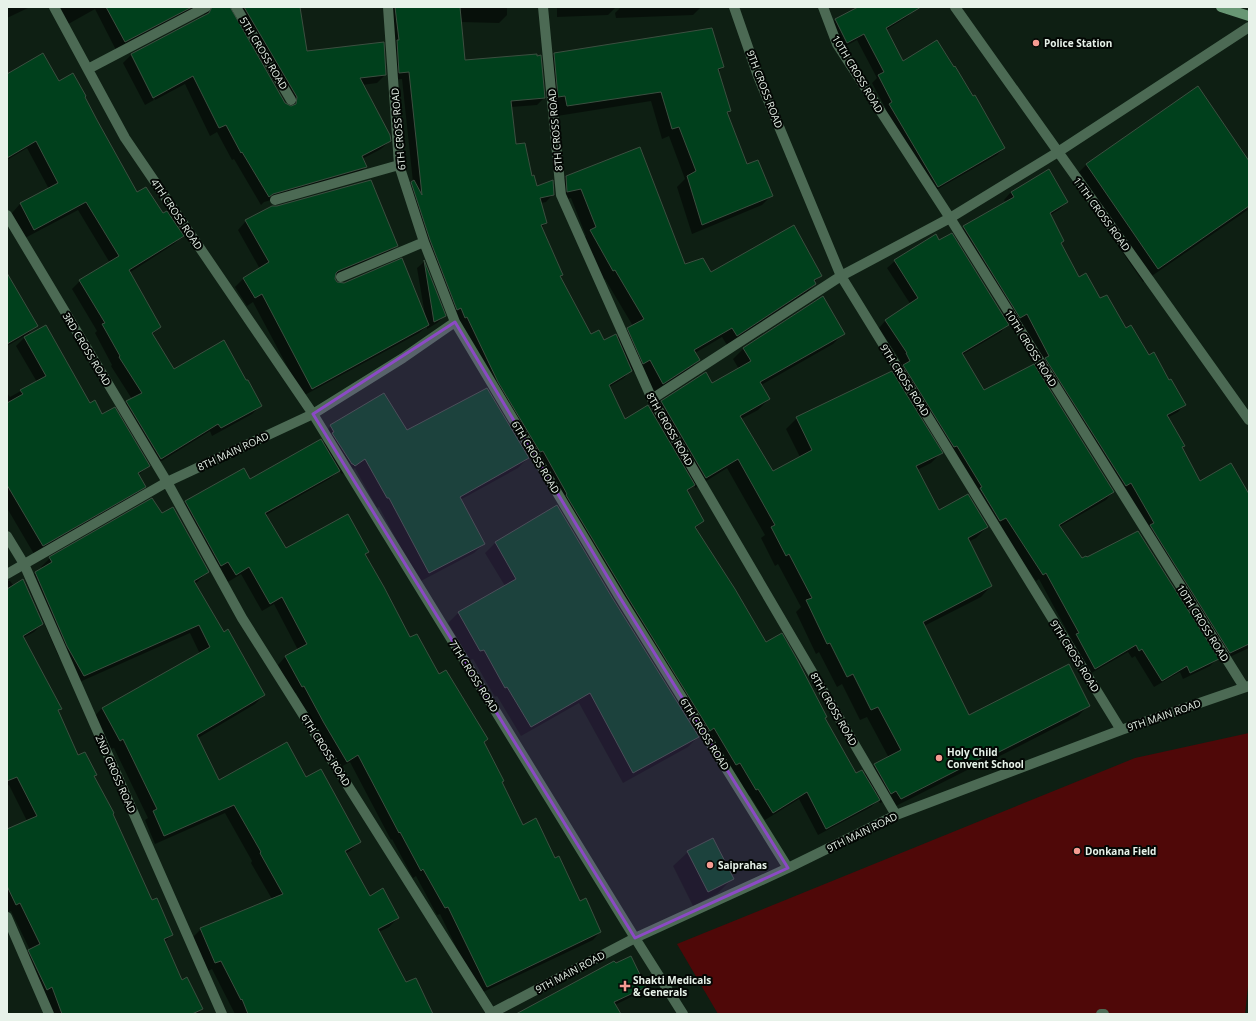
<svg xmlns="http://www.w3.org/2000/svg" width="1256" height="1021" font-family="'Open Sans',sans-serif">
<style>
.pitch{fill:#4f0808}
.shadow{fill:#0007;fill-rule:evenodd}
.building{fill:#00401c;stroke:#3b4f40}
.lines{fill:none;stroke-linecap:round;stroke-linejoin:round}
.lane{stroke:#4c6a54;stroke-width:10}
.street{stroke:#4c6a54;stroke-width:10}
.secondary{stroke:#689774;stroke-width:10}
.marked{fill:#8b4ac5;fill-opacity:0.2;stroke:#8b4ac5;stroke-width:3;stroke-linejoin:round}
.poi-dot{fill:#f59c92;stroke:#030704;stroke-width:1.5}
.labels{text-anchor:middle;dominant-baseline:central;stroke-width:4;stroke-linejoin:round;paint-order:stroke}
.poi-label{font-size:10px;font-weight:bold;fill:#e7f2e9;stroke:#030704;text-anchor:start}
.street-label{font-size:10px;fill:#e7f2e9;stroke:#030704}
</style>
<rect width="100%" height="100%" fill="#0e1f13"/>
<path class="pitch" d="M1249,733V977L1245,1014H718L677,944L1135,758Z"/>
<path class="shadow" d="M7,7H30L7,18Z
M52,7H300L306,52L385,75L377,83L362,85L390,141L381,149L362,159L365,167L357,176L264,202L261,205L234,159L232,160L217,132L210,136L185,84L155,100L133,56H131L154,100L145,105L123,63L131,55L205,16L201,9L116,50L95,9L63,27ZM228,7L233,12L291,109L285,104Z
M387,7H507V15L499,23L461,22L464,61L544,98L537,105L511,107L515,145L536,188L553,194L546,202L541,203L546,223L541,228L562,275L560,277L591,336L604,342L617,339L628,328L633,326L605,279L603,280L581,241L586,236L571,198L558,201L556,186L566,176L684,266L711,274L821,276L814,282L815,284L806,294L727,345L722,337L695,353L699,360L689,370L653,393L640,369L634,373L632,369L624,378L609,387L625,420L651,412L661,402L706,373L712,384L739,369L733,359L744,348L843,334L833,344L761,385L769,399L758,410L741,419L773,473L800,457L786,429L797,418L891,372L941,453L931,463L917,470L938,512L987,527L976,538L968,542L991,586L981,597L924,626L969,717L1089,705L1078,716L984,764L983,762L890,809L885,801L880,803L878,800L871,807L818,835L799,799L765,820L750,796L748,797L457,325L404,190L413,182L402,79L392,80ZM727,468L765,535L761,538L775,566L778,564L801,607L796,612L816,654L819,652L837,687L842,684L860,720L867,717L889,758L874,765L864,775H855L824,718L766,643L695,529L703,521L687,492L694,485L695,488Z
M557,7H616L608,15L557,17Z
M621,7H701L693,15L616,18L615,13Z
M860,7H912L914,10L907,17L886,30L903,62L1004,148L997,155L931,193L883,111L886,109L872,83L877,78L857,40L840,49L828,27L835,20Z
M554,54L723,67L718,72L730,111L727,114L746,166L772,195L762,205L692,234L677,187L685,179L669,136L662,139L651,101L557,116L544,64Z
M7,75L59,82L84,98L136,194L162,214L183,236L174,244L129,273L160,327L152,335L174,370L260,406L252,414L212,436L210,431L152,467L118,410L127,402L132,399L111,366L112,365L95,333L97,331L72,289L80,281L110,263L78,210L25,238L12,213L20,204L49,189L27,148L7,160Z
M1197,88L1249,162V209L1143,282L1072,179L1086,165Z
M1011,192L1067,202L1060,209L1050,215L1060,244L1078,278L1100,299L1149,356L1169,381L1185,404L1178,412L1167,418L1181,448L1199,482L1249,497V648L1223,660L956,234L964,227L1006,203L1004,200Z
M246,221L396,246L388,254L334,277V279L337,283L425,315L417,268L424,262L445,316L437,323L427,329V326L419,333L303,396L253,302L247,306L235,287L243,279L260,269L238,230Z
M935,236L1008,324L1001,332L962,355L983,392L1113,492L1106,500L1059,527L1081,560L1217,659L1210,666L1183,679L1180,672L1154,687L1135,656L1132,658L1128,652L1088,675L1069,642L1072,640L1039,579L1036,581L998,525L899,361L900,360L879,328L886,320L911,305L887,268L895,261Z
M7,275L36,325L28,334L7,346Z
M46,326L90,405L102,415L149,466L138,475L145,486L136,495L34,554L7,508V393L10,397L37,382L16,346L24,338Z
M331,426L407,432L528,458L518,468L460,500L484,544L474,553L419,582L379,507L377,508L355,468L344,475L343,473L342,474L339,470L331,478L266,515L286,550L368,551L364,555L410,639L487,739L483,743L522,826L555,859L579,902L600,932L593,940L479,994L440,914L437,915L416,876L413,878L392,839L391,840L350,762L339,768L316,731L296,693L294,694L278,665L285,657L298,650L274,604L262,611L241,574L228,582L220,568L178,509L185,502L250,480L323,444L325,442L321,436Z
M557,507L613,600L698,737L688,747L623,783L579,703L521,736L497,696L495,697L473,659L470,660L448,623L458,613L505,586L485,553L495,543Z
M162,514L208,572L195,584L223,633L264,695L255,704L198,738L219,782L306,779L359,842L350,851L345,854L369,897L398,918L389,927L379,932L405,984L427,1014H235L212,969L206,972L192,938L201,929L272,899L251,863L252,861L225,813L155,844L145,820L148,818L114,748L111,749L93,718L102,708L200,654L190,633L75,684L58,655L26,582L35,573L42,569L41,567L50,558Z
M7,581H10L42,624L34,632L23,638L60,709L57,712L78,756L96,775L93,777L112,814L151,901L172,935L164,942L182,981L201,1009L199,1011L201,1014H50L20,959L30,950L11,911L7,912V830L27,821L9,785L7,786Z
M688,852L732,879L718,893L693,906L673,866Z
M645,986L637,994L615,1005L620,1014H518Z"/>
<path class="building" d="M106,7H192L125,42Z
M212,7H230L285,103L291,106L296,104L297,97L244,7H300L307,51L384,42L386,75L360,78L390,135L391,141L362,156L367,167L273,194L269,197L242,152L241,153L226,125L219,128L193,76L153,98L131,54L209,13Z
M395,7H460L465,60L537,54V56L541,55L545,98L511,101L516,144L525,143L532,176L534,175L537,186L553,180L554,195L540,198L547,223L541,225L563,275L560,276L591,334L599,330L604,340L616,334L632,371L609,385L625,419L648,405L695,485L687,490L704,521L695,527L735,589L766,642L782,633L798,661L827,717L825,718L856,773L862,770L880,800L826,829L807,792L773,813L758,789L756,790L740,763L736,765L714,728L710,731L625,593L566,495L567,494L543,451L540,452L498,382L467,317L465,318L461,308L457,310L430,240L411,182L414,180L422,195L409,72L399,73L397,40H399Z
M858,7H921L886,28L903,61L937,40L954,67L955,66L973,96L975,95L1005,148L938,187L889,104L892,102L878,75L884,72L864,34L847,43L835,19Z
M712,28L724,67L718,69L731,111L727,112L747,164L758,160L773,196L702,225L687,176L696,171L679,127L672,129L661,92L567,106L565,96L558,97L554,53Z
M43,53L59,81L73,73L86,96L85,97L97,120L137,192L146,187L163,213L167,211L184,236L129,270L161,327L152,333L174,369L224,340L246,380H248L262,406L221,428L218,424L161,459L126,401L142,393L119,357L120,356L102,324L105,323L79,280L119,256L86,202L34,230L20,203L58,183L36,141L7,158V74Z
M1198,86L1249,161V206L1158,269L1086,164Z
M640,147L685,264L703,258L711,272L794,225L822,276L814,280L816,284L737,336L732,328L694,350L700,360L663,384L650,360L643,364L627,328L644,319L615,270L613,271L590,230L596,227L581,189L567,192L566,176Z
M1049,169L1068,202L1050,213L1064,241L1061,243L1079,277L1086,273L1100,298L1107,295L1126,328L1131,325L1149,355L1154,352L1169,380L1171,379L1186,405L1167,415L1185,446L1182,447L1200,481L1231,463L1249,494V644L1230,653L1150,525L1154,523L1131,483L1126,486L1045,358L1049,356L1027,314L1020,318L963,226L1014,197L1011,192Z
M371,180L398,246L338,271L336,273L335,279L337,282L344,283L402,258L429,325L312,389L262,294L255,298L243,278L269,262L245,220L272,206H277Z
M952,233L1009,325L962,353L984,390L1034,364L1114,492L1059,525L1082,558L1086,556L1087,557L1138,531L1219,659L1190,673L1187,666L1162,681L1142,649L1139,651L1136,645L1095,669L1076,634L1079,633L1046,573L1043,575L1006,518L1000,521L980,488L982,487L957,446L954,447L903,365L910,361L906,353H907L885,320L918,298L894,260L936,234L939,240Z
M424,260L446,316L434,322Z
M7,273L38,326L7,344Z
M823,296L845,334L760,382L770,399L740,416L773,471L812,450L796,417L892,371L943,453L916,466L939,510L968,494L988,527L968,538L992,586L923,622L969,715L1069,664L1090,706L995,754L993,752L901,799L896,791L891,794L874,764L901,750L878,707L871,710L853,674L847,677L830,643L827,644L806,600L812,598L789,554L786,556L771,527L775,525L738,459L706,478L661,401L706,372L712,383L751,361L743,348Z
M46,325L90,403L95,400L102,414L115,407L150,466L138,473L146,487L43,546L7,485V403L23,394L20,390L46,376L24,337Z
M487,388L529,458L460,497L485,544L429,573L389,498H387L365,459L355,466L353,464H352L332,433L334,432L330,425L384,393L407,430Z
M321,439L340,471L265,513L286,548L348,514L369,552L365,554L384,587L410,637L417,634L439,674L446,670L488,739L484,742L504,781L502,782L523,825L536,818L555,858L559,856L580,901L586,898L601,932L487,987L448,907L445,908L423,869L421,871L400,832L399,833L358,755L347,762L324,723L304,686L302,687L285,656L307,644L282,597L270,604L249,567L236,575L228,562L221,566L185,501L244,468L250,479Z
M152,498L162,513L173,507L209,572L194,581L224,632L228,629L265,695L197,735L219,780L287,742L306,777L321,769L361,842L345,851L370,896L383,888L399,918L378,929L406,982L416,978L433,1014H248L242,999L241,1000L221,961L215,963L200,928L283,894L260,853L261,852L234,805L164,836L153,811L157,809L123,739L120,741L102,708L210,647L199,625L84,676L67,646L35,572L52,562L49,557Z
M557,505L613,599L699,737L633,773L590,693L531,727L507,687L505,688L484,650L480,651L458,612L516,579L495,542Z
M23,579L43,624L23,636L62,709L58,710L78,755L85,752L97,775L94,776L114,813L113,814L152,900L157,898L173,935L164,939L182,980L187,977L203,1009L192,1014H62L52,987L47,990L28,950L40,944L20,903L16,905L7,886V829L37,816L17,777L7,781V589Z
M713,838L734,879L708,892L687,851Z
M631,956L646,987L614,1002L621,1014H516L614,961L616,963Z"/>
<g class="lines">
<path class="lane" d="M1101,1014H1104"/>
<path class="street" d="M54,7L125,138L313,414L635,938L683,1014
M236,7L291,100
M388,7L399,165L424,242L455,322L619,596L788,868
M543,7L561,195L652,399L896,815
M734,7L758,76L841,276L1121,730
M823,7L837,44L950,218L1244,687
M955,7L1249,420
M88,69L206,7
M275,200L399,165
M7,215L167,482L242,618L492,1014
M341,277L424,242
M652,399L841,276L950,218L1058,152L1249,27
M7,536L24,564L222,1014
M7,574L167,482L313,414L403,358L455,322
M7,917L49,1014
M490,1014L635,938L788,868L896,815L1121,730L1249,686"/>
<path class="secondary" d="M1221,7L1249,16"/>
</g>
<path class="marked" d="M455,322L619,596L788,868L635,938L313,414Z"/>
<g class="poi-dot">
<circle cx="1036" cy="43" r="4"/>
<circle cx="939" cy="758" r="4"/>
<circle cx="1077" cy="851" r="4"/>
<circle cx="710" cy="865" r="4"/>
<path d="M623 980h4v4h4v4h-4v4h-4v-4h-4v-4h4z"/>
</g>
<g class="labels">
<g class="poi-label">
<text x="1044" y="43">Police Station</text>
<text x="947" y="752">Holy Child<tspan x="947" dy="12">Convent School</tspan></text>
<text x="1085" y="851">Donkana Field</text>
<text x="718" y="865">Saiprahas</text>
<text x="633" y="980">Shakti Medicals<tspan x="633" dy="12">&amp; Generals</tspan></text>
</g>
<g class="street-label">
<text transform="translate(264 53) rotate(59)">5TH CROSS ROAD</text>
<text transform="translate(858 74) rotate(59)">10TH CROSS ROAD</text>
<text transform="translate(765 89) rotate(69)">9TH CROSS ROAD</text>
<text transform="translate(398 129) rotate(-95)">6TH CROSS ROAD</text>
<text transform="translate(555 130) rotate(-95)">8TH CROSS ROAD</text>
<text transform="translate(177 214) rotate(56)">4TH CROSS ROAD</text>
<text transform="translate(1102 214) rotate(54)">11TH CROSS ROAD</text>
<text transform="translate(1031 348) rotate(58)">10TH CROSS ROAD</text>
<text transform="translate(87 349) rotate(59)">3RD CROSS ROAD</text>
<text transform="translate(905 380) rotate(58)">9TH CROSS ROAD</text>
<text transform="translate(670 429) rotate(60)">8TH CROSS ROAD</text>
<text transform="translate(233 451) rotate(-25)">8TH MAIN ROAD</text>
<text transform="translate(536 457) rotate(59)">6TH CROSS ROAD</text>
<text transform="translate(1203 623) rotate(58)">10TH CROSS ROAD</text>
<text transform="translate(1075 656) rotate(58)">9TH CROSS ROAD</text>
<text transform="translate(474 676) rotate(58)">7TH CROSS ROAD</text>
<text transform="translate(834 709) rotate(60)">8TH CROSS ROAD</text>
<text transform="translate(1164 715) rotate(-19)">9TH MAIN ROAD</text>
<text transform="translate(705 734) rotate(58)">6TH CROSS ROAD</text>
<text transform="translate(326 750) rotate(58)">6TH CROSS ROAD</text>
<text transform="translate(116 774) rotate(66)">2ND CROSS ROAD</text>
<text transform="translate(862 832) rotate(-26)">9TH MAIN ROAD</text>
<text transform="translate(570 972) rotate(-28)">9TH MAIN ROAD</text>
</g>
</g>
<rect width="1256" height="1021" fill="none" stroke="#e7f2e9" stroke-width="16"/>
</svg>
